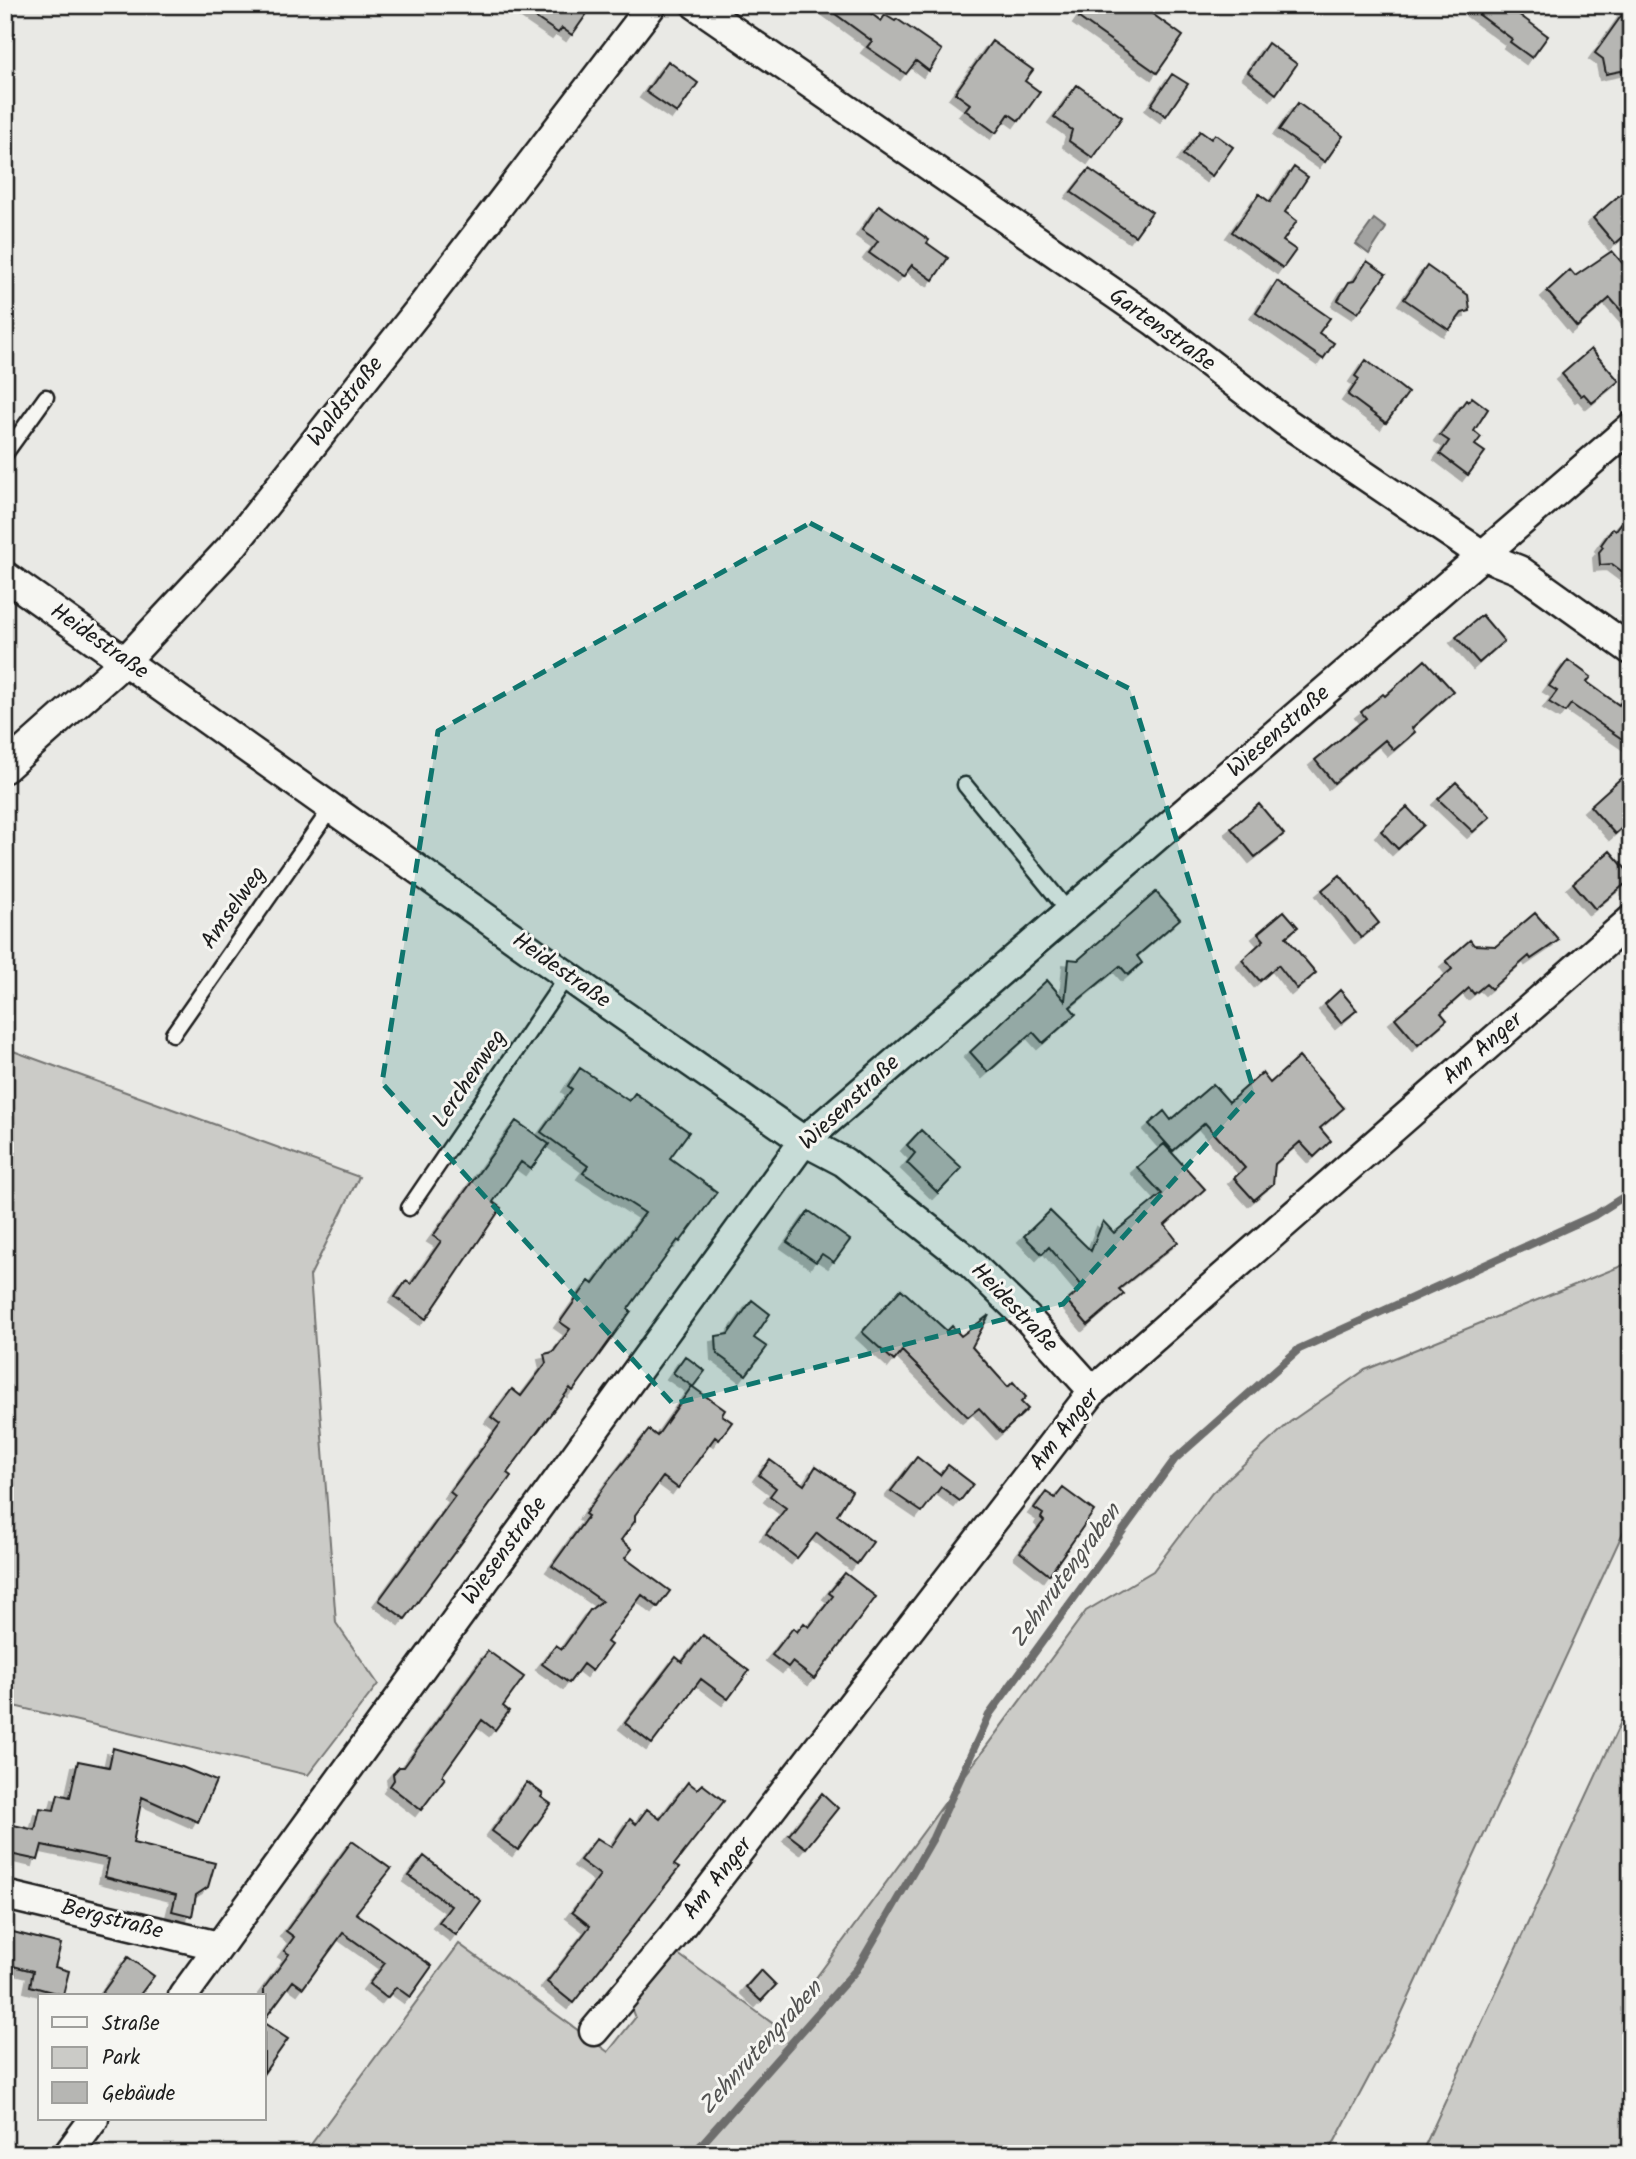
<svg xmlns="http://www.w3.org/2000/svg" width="1636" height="2159" font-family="Kalam,sans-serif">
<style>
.green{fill:#cbcbc7;stroke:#747472;stroke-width:2}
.water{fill:#a3a3a1;stroke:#6d6d6c;stroke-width:2}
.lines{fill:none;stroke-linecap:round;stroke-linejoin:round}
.stream{stroke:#6d6d6c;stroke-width:8}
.building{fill:#b6b6b3;stroke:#1c1c1c;stroke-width:2;filter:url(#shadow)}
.service-casing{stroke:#1c1c1c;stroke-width:19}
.minor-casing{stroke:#1c1c1c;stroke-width:33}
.service{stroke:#f6f6f2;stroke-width:14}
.minor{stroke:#f6f6f2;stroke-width:28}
.marked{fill:#0f766e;fill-opacity:0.2;stroke:#0f766e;stroke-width:5;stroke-dasharray:14 9;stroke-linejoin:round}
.labels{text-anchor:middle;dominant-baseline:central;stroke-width:6;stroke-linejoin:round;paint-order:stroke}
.street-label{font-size:23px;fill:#1c1c1c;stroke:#f6f6f2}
.water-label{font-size:24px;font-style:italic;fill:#525251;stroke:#f6f6f2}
</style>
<defs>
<filter id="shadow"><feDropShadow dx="-6" dy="6" stdDeviation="0" flood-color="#0004"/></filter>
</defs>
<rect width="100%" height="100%" fill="#e9e9e5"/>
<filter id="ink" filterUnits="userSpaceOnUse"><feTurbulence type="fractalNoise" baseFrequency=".0143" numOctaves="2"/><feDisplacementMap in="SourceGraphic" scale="14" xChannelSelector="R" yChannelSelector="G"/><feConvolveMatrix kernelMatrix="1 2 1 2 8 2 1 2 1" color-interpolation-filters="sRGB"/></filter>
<g filter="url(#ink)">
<path class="green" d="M5,1048L359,1177L310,1276L336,1623L378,1684L308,1775L5,1704Z
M1631,1262V1515L1394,2030L1328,2154H304L459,1944L608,2052L635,2018L630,2005L674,1951L779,2028L1086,1611L1153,1571L1212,1493L1290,1422L1365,1370Z
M1631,1700V2154H1421Z"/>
<path class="water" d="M1374,219L1386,228L1369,254L1356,244Z"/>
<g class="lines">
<path class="stream" d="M693,2154L857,1969L933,1838L989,1715L1175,1459L1299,1349L1595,1215L1631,1192"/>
</g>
<path class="building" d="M517,5H593L572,35L562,28L558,33Z
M823,5H860L881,21L885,15L895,21L897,19L942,50L929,71L916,61L906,74L867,47L872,41Z
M1088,5H1140L1183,36L1157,73L1079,18Z
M1466,5H1506L1548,36L1532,58L1510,42L1512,39Z
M1629,5L1631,69L1606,74L1603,59L1595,53Z
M992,41L1033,70L1025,81L1040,92L1019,121L1009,114L996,133L965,110L970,104L955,93Z
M1268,43L1297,64L1276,94L1248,72Z
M668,61L698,83L677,113L646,92Z
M1172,74L1188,84L1166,116L1151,105Z
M1077,85L1122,117L1093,158L1069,141L1072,130L1054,117Z
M1298,103L1343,136L1325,162L1279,130Z
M1200,131L1211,139L1215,134L1233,147L1212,176L1183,155Z
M1294,167L1308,177L1285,212L1297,221L1283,241L1296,250L1283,268L1232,232L1259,194L1270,202Z
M1089,169L1152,212L1135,236L1071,192Z
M1631,185V230L1615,244L1593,218Z
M879,205L929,240L927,243L948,258L933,280L912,265L903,277L869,253L878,241L862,230Z
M1612,251L1631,273V322L1610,298L1577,327L1547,291L1570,270L1575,276Z
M1367,261L1386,274L1358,313L1338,300L1349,282L1354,281Z
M1427,266L1468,295L1470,311L1462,313L1449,330L1404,299Z
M1277,281L1330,318L1319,333L1334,343L1323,359L1256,313Z
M1591,349L1619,381L1592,403L1584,394L1581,396L1562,374Z
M1366,360L1408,393L1386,423L1348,395L1359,379L1355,376Z
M1472,397L1488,409L1474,431L1481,437L1475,445L1485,452L1468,475L1440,454L1449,441L1440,435L1466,400L1468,402Z
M1631,511V578L1612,564L1600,565L1599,552L1603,547L1601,545L1613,528L1616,530Z
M1482,615L1504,641L1479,663L1456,637Z
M1425,660L1453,691L1412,728L1415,732L1394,750L1385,740L1334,783L1315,760L1366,718L1361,712L1383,694L1385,696Z
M1568,660L1591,677L1587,682L1619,705L1631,688V745L1571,704L1565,712L1549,702L1557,691L1549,686Z
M1631,769V820L1615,834L1590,806Z
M1456,782L1490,817L1473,832L1438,799Z
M1259,804L1284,834L1255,857L1231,828Z
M1407,807L1424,825L1398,849L1381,831Z
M1610,851L1631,875V879L1595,909L1573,883Z
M1340,875L1379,923L1361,938L1322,890Z
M1156,892L1180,919L1137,956L1142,963L1128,975L1120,966L1070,1007L1076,1014L1043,1043L1033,1032L988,1072L970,1052L1047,980L1065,1001L1069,959L1078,960Z
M1284,911L1298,927L1286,937L1316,973L1297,989L1278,965L1260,981L1242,960L1264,940L1258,933Z
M1535,913L1559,940L1531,959L1529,956L1491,989L1486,984L1474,994L1469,988L1441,1013L1447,1020L1418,1045L1395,1018L1452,969L1446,961L1470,940L1474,945L1496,946Z
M1340,990L1357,1010L1341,1023L1325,1004Z
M1299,1057L1344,1108L1320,1128L1331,1141L1314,1157L1300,1142L1275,1164L1273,1184L1254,1200L1234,1178L1245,1168L1205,1123L1173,1151L1149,1124L1164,1111L1171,1120L1213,1084L1229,1102L1262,1073L1270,1083Z
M580,1068L629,1101L635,1093L689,1132L670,1158L717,1192L680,1242L678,1240L628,1309L631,1311L573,1391L570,1388L507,1473L511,1476L405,1619L379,1600L455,1496L450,1492L500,1424L491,1417L512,1389L521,1396L546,1363L544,1354L553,1352L570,1329L560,1322L589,1281L593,1284L645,1213L583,1173L588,1166L541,1132L572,1089L568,1086Z
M516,1121L549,1144L531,1169L521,1162L493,1202L501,1208L426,1319L395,1297L406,1281L411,1284L441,1241L433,1236Z
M921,1130L962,1168L938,1193L907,1163L915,1153L907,1145Z
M1164,1144L1205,1189L1165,1225L1178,1242L1119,1289L1124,1294L1088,1325L1067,1301L1083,1287L1049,1247L1042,1254L1024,1236L1050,1211L1091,1251L1103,1221L1114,1233L1162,1194L1137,1167Z
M809,1211L850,1240L834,1262L822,1254L816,1262L787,1242Z
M901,1289L947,1331L952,1326L961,1336L989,1315L972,1347L1008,1387L1013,1382L1026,1397L1021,1402L1028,1409L1002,1433L979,1408L968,1417L902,1351L894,1361L862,1332Z
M752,1300L770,1314L754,1338L767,1347L746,1375L717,1354L716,1336L728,1334Z
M685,1356L705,1371L693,1387L725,1410L722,1415L732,1422L719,1440L715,1437L678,1488L663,1477L635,1515V1521L621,1540L632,1549L625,1558L670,1591L658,1607L642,1595L607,1642L611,1645L592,1671L583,1664L569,1683L542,1664L556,1645L562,1649L590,1610L602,1601L552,1566L588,1516L585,1514L607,1483L649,1430L657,1436L692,1386L673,1373Z
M917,1457L940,1475L948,1465L973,1484L960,1501L941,1487L922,1512L891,1491Z
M770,1460L804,1485L816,1466L852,1491L837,1515L873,1542L857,1564L817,1533L797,1558L766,1534L786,1508L770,1496L776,1488L759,1475Z
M1063,1488L1094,1511L1049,1575L1020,1552L1044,1521L1041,1518L1043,1514L1034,1508L1046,1492L1055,1498Z
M845,1573L876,1597L814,1679L792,1662L788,1667L772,1655L793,1628L797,1632L804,1623L809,1627L833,1596L829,1593Z
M703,1635L749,1671L728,1699L701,1679L652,1744L625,1723L676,1657L682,1662Z
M488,1651L524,1677L503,1706L509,1711L495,1730L482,1720L442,1776L445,1778L421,1810L390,1786L394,1780L393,1774L399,1767H404Z
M113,1748L182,1767L216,1781L198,1822L142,1797L133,1843L215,1863L208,1887L196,1895L192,1916L172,1911L176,1895L105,1877L109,1859L42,1845L38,1860L5,1853V1823L35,1830L40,1808L54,1810L58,1794L70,1797L78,1761L109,1767Z
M527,1782L543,1794L541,1797L551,1804L518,1850L492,1831Z
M688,1782L697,1789L702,1784L724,1801L674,1865L679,1868L573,2003L547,1982L590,1926L572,1912L600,1875L580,1860L597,1838L611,1847L630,1819L636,1824L647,1809L660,1819Z
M822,1793L838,1808L806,1848L789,1835Z
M352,1841L391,1869L356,1913L432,1966L410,1997L396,1987L387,1998L369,1984L385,1963L343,1933L303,1988L293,1981L264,2020V1988L289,1954L284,1951L294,1937L286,1931Z
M424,1856L481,1901L456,1935L439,1922L451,1906L409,1876Z
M13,1932L61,1944L55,1967L69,1971L63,1995L30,1986L33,1971L5,1964Z
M128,1957L154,1976L139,1996H100Z
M761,1970L776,1985L761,2001L746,1987Z
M264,2023L288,2039L264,2073Z"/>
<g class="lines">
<defs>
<path id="service" d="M5,454L46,397
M965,785L1069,912
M173,1034L332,807
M409,1208L567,976"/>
<path id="minor" d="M696,5L1154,321L1284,421L1484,556L1519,570L1631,650
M5,576L590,992L804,1141L844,1162L966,1259L1029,1320L1093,1391
M5,768L125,661L234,544L423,305L652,5
M5,1895L219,1946
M183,1996L804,1141L1631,427
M594,2031L672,1938L1093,1391L1631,920
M68,2154L94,2119"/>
</defs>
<use href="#service" class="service-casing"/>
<use href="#minor" class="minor-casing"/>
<use href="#service" class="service"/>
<use href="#minor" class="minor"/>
</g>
</g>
<path class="marked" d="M810,523L1130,689L1254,1091L1063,1304L673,1404L382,1083L438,731Z"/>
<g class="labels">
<g class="street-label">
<text transform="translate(1162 330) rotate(36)">Gartenstraße</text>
<text transform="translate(346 402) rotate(-52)">Waldstraße</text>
<text transform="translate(99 642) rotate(35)">Heidestraße</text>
<text transform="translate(1279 732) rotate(-41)">Wiesenstraße</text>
<text transform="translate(234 908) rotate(-55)">Amselweg</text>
<text transform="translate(561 971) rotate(35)">Heidestraße</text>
<text transform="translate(1483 1049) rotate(-41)">Am Anger</text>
<text transform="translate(470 1079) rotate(-56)">Lerchenweg</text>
<text transform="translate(850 1103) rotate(-43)">Wiesenstraße</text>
<text transform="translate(1014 1308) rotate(46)">Heidestraße</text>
<text transform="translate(1065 1430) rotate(-52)">Am Anger</text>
<text transform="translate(505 1551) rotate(-54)">Wiesenstraße</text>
<text transform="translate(718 1879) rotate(-52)">Am Anger</text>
<text transform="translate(112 1920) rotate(14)">Bergstraße</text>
</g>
<g class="water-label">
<text transform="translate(1066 1576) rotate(-54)">Zehnrutengraben</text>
<text transform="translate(761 2048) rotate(-48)">Zehnrutengraben</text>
</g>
</g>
<rect width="1636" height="2159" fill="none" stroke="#f6f6f2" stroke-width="28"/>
<rect x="14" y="14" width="1608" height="2131" fill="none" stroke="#1c1c1c" stroke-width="2.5" filter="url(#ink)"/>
<rect x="38" y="1994" width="228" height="126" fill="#f6f6f2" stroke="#9f9f9c" stroke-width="2"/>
<rect x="52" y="2017" width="35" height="10" fill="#f6f6f2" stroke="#9f9f9c" stroke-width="2"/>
<text x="102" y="2030" font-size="21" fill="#1c1c1c">Straße</text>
<rect x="52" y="2047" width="35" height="21" fill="#cbcbc7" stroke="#9f9f9c" stroke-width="2"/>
<text x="102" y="2064" font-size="21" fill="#1c1c1c">Park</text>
<rect x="52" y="2082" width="35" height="21" fill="#b6b6b3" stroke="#9f9f9c" stroke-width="2"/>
<text x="102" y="2100" font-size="21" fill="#1c1c1c">Gebäude</text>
</svg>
